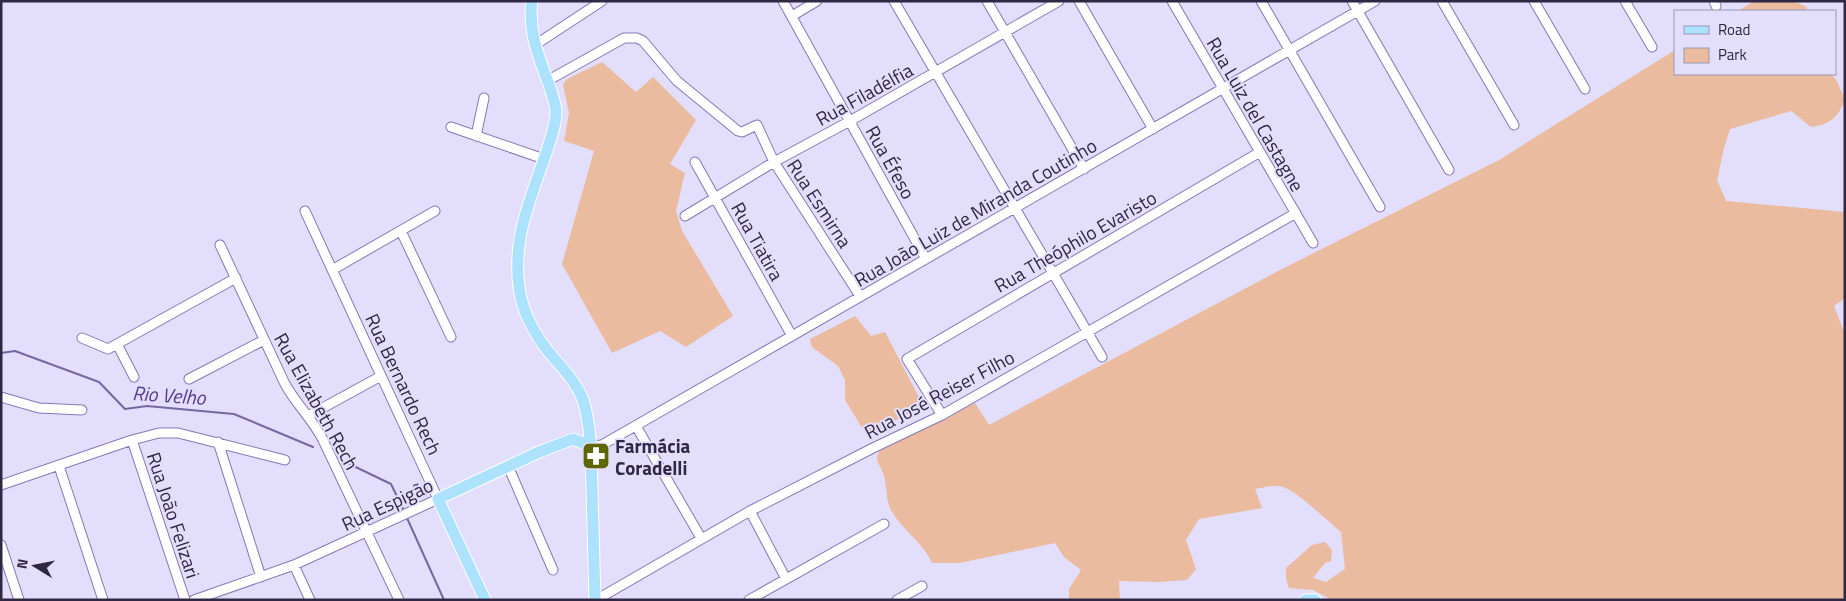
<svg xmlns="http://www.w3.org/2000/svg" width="1846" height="601" font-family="'Titillium Web',sans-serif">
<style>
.green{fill:#eabb9e}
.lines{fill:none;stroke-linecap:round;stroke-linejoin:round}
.stream{stroke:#7568a1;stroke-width:2}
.minor-casing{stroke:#8676b9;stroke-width:11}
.major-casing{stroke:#fff;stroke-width:13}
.minor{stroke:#fff;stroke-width:9}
.major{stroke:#ace2fe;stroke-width:11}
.labels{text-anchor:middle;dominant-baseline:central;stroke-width:4;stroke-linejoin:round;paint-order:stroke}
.street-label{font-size:19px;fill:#2f2844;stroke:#e3defc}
.poi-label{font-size:19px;font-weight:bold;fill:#2f2844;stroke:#e3defc;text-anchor:start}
.water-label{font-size:20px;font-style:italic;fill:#573e93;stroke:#e3defc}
</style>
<rect width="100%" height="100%" fill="#e3defc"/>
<path class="green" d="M1754,1H1793L1807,7L1806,11H1738Z
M1675,50V74H1831L1837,81L1845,100C1837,118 1831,124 1811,127L1791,111L1730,129L1724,148L1717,180L1726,201L1845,212V298L1834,306L1845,334V600H1332L1313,590L1289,588L1286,579V568L1312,545L1325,542L1332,550L1331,561L1325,563L1313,578L1326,582L1345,569L1341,532C1327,521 1295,488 1279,486C1272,485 1262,488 1255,489L1262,508L1199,519L1186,540L1196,569L1187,580L1157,582L1119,581L1120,600H1069V589L1081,570L1064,557L1055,543L959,563H932C923,542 902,530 891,510C886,501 887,487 884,476C880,463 872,460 882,448L975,403L989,425L1278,271L1501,159L1529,141Z
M602,62L636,92L653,77L696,120L670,164L685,173L676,211L682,231L733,316L686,347L660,331L612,353L562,264L594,151L564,141L569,113L563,85L566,80L571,77Z
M855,316L871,336L885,332L924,407L866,434L845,400V380L838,366L812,347L810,339Z"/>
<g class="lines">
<path class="stream" d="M1,353L15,351L99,382L125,409L147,406L234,414L313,447
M341,460L391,484L404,511
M407,518L444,600"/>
<defs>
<path id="minor" d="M783,1L926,259
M894,1L1102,357
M987,1L1084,169
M1079,1L1153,129
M1172,1L1313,243
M1261,1L1380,207
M1352,1L1449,170
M1442,1L1514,125
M1534,1L1585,89
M1625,1L1652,47
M1714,1L1716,6
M792,16L817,1
M535,45L602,1
M547,81L624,38H637L643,41L677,81L738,131L742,132L757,125L774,162L860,296
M451,127L544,159
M476,136L484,98
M695,162L792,336
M685,216L774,162L850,121L1059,1
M401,231L451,337
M220,245L285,384C296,404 313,420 323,440L399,600
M332,270L435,211
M82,338L108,349L236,278
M117,344L134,377
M189,379L264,340
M1,397L39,408L82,410
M942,415L907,359L1260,152
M308,416L381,376
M636,426L701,538
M132,440L185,600
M218,442L261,577
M591,446L602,445L1375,1
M59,466L103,600
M508,466L553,570
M1,485L132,440L159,433H178L285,460
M750,511L786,579
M1,545L19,600
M294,565L310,600
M194,600L294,565L438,499L305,211
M596,600L750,511L873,448L942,415L1296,213
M749,600L884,524
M897,600L922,586"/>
<path id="major" d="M532,1C528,30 538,55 548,82C551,91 555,101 556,111C556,128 548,146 543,162C528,205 513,240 519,287C522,311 533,332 548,351C561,367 576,381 583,400C592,429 591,460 592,490C593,527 594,563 595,600
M485,600L438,499L539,452L573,439L591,446
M1305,600H1315"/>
</defs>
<use href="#minor" class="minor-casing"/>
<use href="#major" class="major-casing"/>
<use href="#minor" class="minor"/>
<use href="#major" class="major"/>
</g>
<defs>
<symbol id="pharmacy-square" viewBox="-11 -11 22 22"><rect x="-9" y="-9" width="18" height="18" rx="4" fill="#5f6502" stroke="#e3defc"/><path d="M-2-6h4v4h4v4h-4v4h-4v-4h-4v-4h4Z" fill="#fff"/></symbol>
</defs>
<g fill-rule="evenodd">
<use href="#pharmacy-square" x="580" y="440" width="32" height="32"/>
</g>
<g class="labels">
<g class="street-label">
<text transform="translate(864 94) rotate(-29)">Rua Filadélfia</text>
<text transform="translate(1256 114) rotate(60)">Rua Luiz del Castagne</text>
<text transform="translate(891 162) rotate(61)">Rua Éfeso</text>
<text transform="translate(820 203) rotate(57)">Rua Esmirna</text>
<text transform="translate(975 212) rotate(-30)">Rua João Luiz de Miranda Coutinho</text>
<text transform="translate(758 241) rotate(61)">Rua Tiatira</text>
<text transform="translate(1075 241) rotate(-30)">Rua Theóphilo Evaristo</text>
<text transform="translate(404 384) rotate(65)">Rua Bernardo Rech</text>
<text transform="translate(939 394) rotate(-28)">Rua José Reiser Filho</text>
<text transform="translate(317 401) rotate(61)">Rua Elizabeth Rech</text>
<text transform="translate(387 504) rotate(-25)">Rua Espigão</text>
<text transform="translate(174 515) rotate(72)">Rua João Felizari</text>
</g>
<g class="poi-label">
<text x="615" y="445">Farmácia<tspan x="615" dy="22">Coradelli</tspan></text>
</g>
<g class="water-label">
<text transform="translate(169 395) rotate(4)">Rio Velho</text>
</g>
</g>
<rect width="1846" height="601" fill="none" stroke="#2f2844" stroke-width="5"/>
<rect x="1674" y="10" width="162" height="65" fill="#e3defc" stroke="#9b95b2"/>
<rect x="1684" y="26" width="25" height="8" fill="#ace2fe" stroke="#9b95b2"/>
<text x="1718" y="35" font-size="15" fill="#2f2844">Road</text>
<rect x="1684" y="48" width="25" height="15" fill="#eabb9e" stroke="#9b95b2"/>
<text x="1718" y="60" font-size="15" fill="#2f2844">Park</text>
<g transform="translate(35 566) rotate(280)" stroke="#e3defc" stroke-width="4" paint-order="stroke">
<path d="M0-4L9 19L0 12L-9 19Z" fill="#2f2844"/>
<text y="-8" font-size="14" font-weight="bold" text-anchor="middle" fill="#2f2844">N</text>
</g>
</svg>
